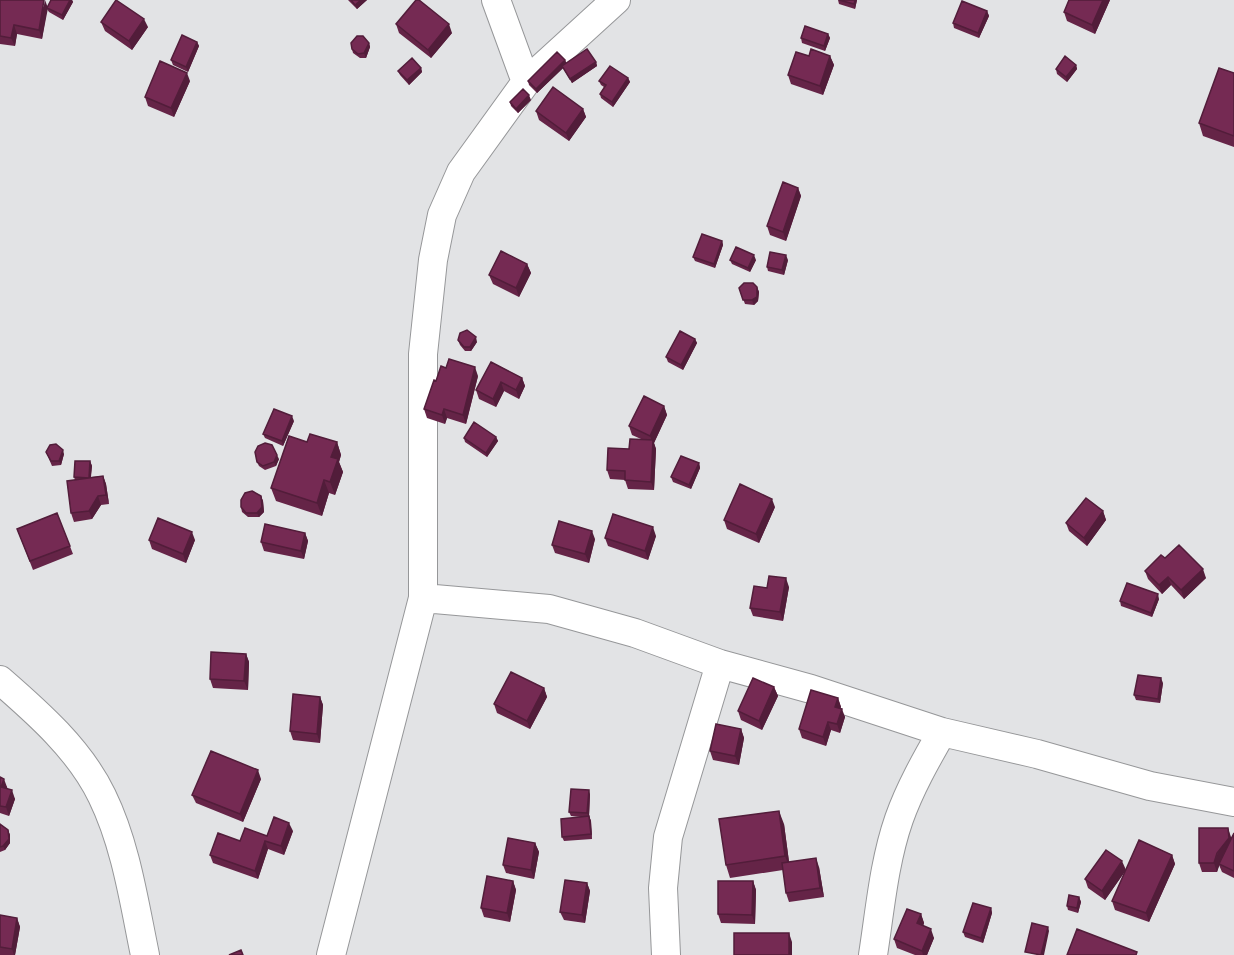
<svg xmlns="http://www.w3.org/2000/svg" width="1234" height="955" font-family="'Fira Sans',sans-serif">
<style>
.lines{fill:none;stroke-linecap:round;stroke-linejoin:round}
.minor-casing{stroke:#969799;stroke-width:30}
.minor{stroke:#fff;stroke-width:28}
.wall{fill:#652447}
.shaded-wall{fill:#521d3a}
.building{fill:#752a53;stroke:#521d3a;stroke-width:1.5}
</style>
<rect width="100%" height="100%" fill="#e2e3e5"/>
<g class="lines">
<defs>
<path id="minor" d="M496,0L526,82
M423,598V354L433,260L442,215L461,172L526,82L616,0
M0,680C38,713 80,750 102,796C126,845 134,902 145,955
M331,955L423,598L549,609L635,633L720,664L811,689L942,732L1037,754L1150,786L1234,802
M666,955L663,888L668,837L720,664
M873,955C880,910 884,862 899,819C910,788 926,760 942,732"/>
</defs>
<use href="#minor" class="minor-casing"/>
<use href="#minor" class="minor"/>
</g>
<path class="wall" d="M0,0L47,7L51,0H72L73,2L63,20L49,12L47,9L42,39L17,34L15,46L0,44Z
M348,0H367L357,9Z
M838,0H857L855,9L839,4Z
M1110,0L1095,34L1067,21L1064,12Z
M987,11L989,16L979,38L954,28L953,23Z
M101,22L148,27L132,50L105,31Z
M396,24L452,33L431,58L399,33Z
M828,34L830,38L825,51L802,43L801,38Z
M197,42L199,46L188,72L173,65L171,60Z
M369,43L370,47L366,58H360L353,53L352,49Z
M809,56H830L834,65L823,95L791,84L788,75Z
M565,60L566,63L596,62L597,66L572,83L563,68L537,93L529,85L528,81Z
M1076,65L1077,69L1067,82L1057,74L1056,69Z
M421,68L422,72L409,85L400,75L398,71Z
M1234,73V147L1203,136L1199,123Z
M628,78L630,82L613,107L601,98L600,94L604,87L601,85L599,81Z
M190,81L174,117L148,106L145,97Z
M531,100L518,113L511,106L510,102Z
M583,109L586,117L569,141L539,120L536,111Z
M798,188L801,196L786,241L770,235L767,226Z
M722,241L723,245L715,268L695,261L693,257Z
M730,260H756L750,272L732,264Z
M788,260L784,275L768,271L767,267Z
M527,264L531,273L519,297L493,284L489,275Z
M757,287L759,292L758,301L754,305L745,304L739,288Z
M695,339L697,343L683,370L668,362L666,357Z
M458,340L477,342L471,351H465L460,345Z
M491,362L522,378L525,386L519,399L504,391L496,407L479,399L476,390Z
M478,376L466,424L447,418L445,424L427,418L424,409Z
M664,406L667,415L654,443L656,449L654,490L628,489L625,480L610,479L607,470L629,449L641,439L632,435L629,426Z
M294,421L283,446L265,438L263,434Z
M496,437L498,441L487,457L465,442L464,438Z
M307,442H337L341,455L339,462L343,472L335,495L329,493L322,516L276,501L271,488Z
M46,452L64,454L61,465L52,466Z
M279,459L276,466L265,470L259,466L257,462Z
M90,461L92,466L91,477L103,476L106,484L109,504L101,505L92,519L74,522L71,513L75,480L74,477Z
M699,463L700,468L691,489L673,482L671,477Z
M261,496L263,501L264,512L259,517H248L242,512L241,507Z
M775,507L759,543L727,529L724,520Z
M1103,511L1106,520L1087,546L1069,531L1066,523Z
M57,513L73,554L33,570L17,529Z
M305,533L308,541L304,559L264,551L261,542Z
M656,536L648,560L608,546L605,538Z
M595,539L589,563L555,553L552,545Z
M149,540H195L186,563L152,549Z
M1165,558L1206,578L1184,599L1171,585L1162,594L1148,579L1145,571Z
M789,587L783,621L753,616L750,608L767,588Z
M1159,599L1152,617L1121,606L1120,601Z
M246,654L249,662L248,690L213,688L210,679Z
M1163,683L1160,703L1136,700L1134,695Z
M774,687L778,696L762,730L741,720L738,711Z
M544,688L547,697L530,729L497,713L494,704Z
M320,697L323,705L320,743L293,740L290,731Z
M838,698L841,707L840,708L845,717L840,733L831,730L826,746L802,738L799,729Z
M741,729L744,738L739,765L713,760L710,751Z
M0,777L15,799L9,816L0,813Z
M261,779L243,822L196,803L192,795Z
M590,794L589,816L591,821L592,839L564,841L562,837L581,817L571,816L569,812Z
M0,824L8,830L10,835V843L5,850L0,852Z
M784,824L789,862L819,867L824,897L789,902L786,893L783,870L730,878L726,865Z
M293,831L284,855L268,849L258,879L213,863L210,855L240,841Z
M1234,833V878L1222,872L1219,865L1217,872H1202L1199,863L1231,838Z
M535,843L539,852L534,879L506,873L503,865Z
M1172,855L1175,864L1149,922L1115,910L1112,901Z
M1126,870L1105,900L1088,888L1085,879Z
M513,881L516,890L510,922L484,917L481,908Z
M753,881L756,890L755,924L721,923L718,914Z
M587,883L590,891L585,923L564,920L560,912Z
M1079,897L1081,902L1078,913L1068,910L1067,906Z
M991,908L992,913L983,943L965,937L963,932Z
M921,914L924,923L923,926L934,938L927,955H915L897,948L894,939Z
M0,915L17,918L20,927L15,955H0Z"/>
<path class="shaded-wall" d="M45,0L48,8L42,39L39,30Z
M70,0H72L73,2L63,20L62,15Z
M361,0H367L357,9L355,5Z
M855,0H857L855,9L854,4Z
M1103,0H1110L1095,34L1092,25Z
M987,11L989,16L979,38L978,33Z
M144,19L148,27L132,50L129,41Z
M449,24L452,33L431,58L428,50Z
M14,25L17,34L15,46L11,38Z
M828,34L830,38L825,51L824,46Z
M197,42L199,46L188,72L186,67Z
M369,43L370,47L366,58L364,53Z
M830,56L834,65L823,95L820,86Z
M565,60L567,64L562,66L563,68L537,93L536,89Z
M596,62L597,66L572,83L570,79Z
M1076,65L1077,69L1067,82L1066,77Z
M421,68L422,72L409,85L407,80Z
M187,73L190,81L174,117L171,108Z
M628,78L630,82L613,107L612,102Z
M529,95L531,100L518,113L516,109Z
M583,109L586,117L569,141L566,133Z
M798,188L801,196L786,241L783,232Z
M722,241L723,245L715,268L714,264Z
M754,255L756,260L750,272L748,268Z
M786,255L788,260L784,275L782,270Z
M527,264L531,273L519,297L516,288Z
M757,287L759,292L758,301L754,305L752,300Z
M476,337L477,342L471,351L470,347Z
M695,339L697,343L683,370L681,365Z
M475,367L478,376L466,424L463,415Z
M522,378L525,386L519,399L516,390Z
M501,382L504,391L496,407L493,399Z
M664,406L667,415L654,443L656,449L654,490L651,482L653,444L650,436Z
M444,409L447,418L445,424L442,415Z
M292,416L294,421L283,446L282,441Z
M496,437L498,441L487,457L486,453Z
M337,442L341,455L339,462L343,472L335,495L330,482L331,457Z
M63,450L64,454L61,465L59,461Z
M277,455L279,459L276,466L274,462Z
M90,461L92,466L90,482L89,478Z
M699,463L700,468L691,489L689,485Z
M103,476L106,484L109,504L106,495Z
M324,480L329,493L322,516L317,503Z
M98,496L101,505L92,519L89,511Z
M261,496L263,501L264,512L259,517L257,513Z
M772,499L775,507L759,543L756,534Z
M1103,511L1106,520L1087,546L1084,538Z
M653,527L656,536L648,560L645,551Z
M592,531L595,539L589,563L585,554Z
M192,532L195,540L186,563L183,554Z
M305,533L308,541L304,559L301,551Z
M1203,569L1206,578L1184,599L1181,590Z
M1168,577L1171,585L1162,594L1159,585Z
M786,578L789,587L783,621L780,612Z
M1158,594L1159,599L1152,617L1151,613Z
M246,654L249,662L248,690L244,681Z
M1161,678L1163,683L1160,703L1158,699Z
M774,687L778,696L762,730L759,721Z
M544,688L547,697L530,729L527,721Z
M320,697L323,705L320,743L317,734Z
M838,698L841,707L838,715L835,707Z
M842,709L845,717L840,733L837,724Z
M828,722L831,730L826,746L823,737Z
M741,729L744,738L739,765L735,756Z
M258,770L261,779L243,822L240,814Z
M4,779L7,787L5,795L1,787Z
M12,790L15,799L9,816L6,807Z
M589,790L590,794L589,817L587,813Z
M779,811L784,824L790,869L785,856Z
M589,816L591,821L592,839L591,834Z
M289,823L293,831L284,855L281,846Z
M1228,828L1231,837L1233,847L1221,861L1217,872L1214,863Z
M8,830L10,835V843L5,850L3,846Z
M265,841L268,849L258,879L255,871Z
M535,843L539,852L534,879L531,870Z
M1172,855L1175,864L1149,922L1146,913Z
M816,858L819,867L824,897L820,888Z
M1122,861L1126,870L1105,900L1102,891Z
M513,881L516,890L510,922L507,913Z
M753,881L756,890L755,924L752,915Z
M587,883L590,891L585,923L582,915Z
M1079,897L1081,902L1078,913L1077,908Z
M991,908L992,913L983,943L981,938Z
M921,914L924,923L921,932L917,923Z
M17,918L20,927L15,955H14L12,949Z
M1048,927L1049,931L1044,955H1041Z
M931,929L934,938L927,955H923L922,951Z
M789,933L792,942V955H789Z"/>
<path class="building" d="M0,0H44L39,30L14,25L11,38L0,36Z
M51,0H70L62,15L47,8Z
M116,0L144,19L129,41L101,22Z
M351,0H361L355,5Z
M416,0H419L449,24L428,50L396,24Z
M839,0H855L854,4Z
M1069,0H1103L1092,25L1064,12Z
M962,1L987,11L978,33L953,23Z
M805,26L828,34L824,46L801,38Z
M182,35L197,42L186,67L171,60Z
M357,36H363L369,43L364,53L358,54L352,49L351,43Z
M587,49L596,62L570,79L562,66Z
M811,49L830,56L820,86L788,75L796,52L809,56Z
M557,52L565,60L536,89L528,81Z
M1065,56L1076,65L1066,77L1056,69Z
M412,58L421,68L407,80L398,71Z
M160,61L187,73L171,108L145,97Z
M610,66L628,78L612,102L600,94L606,85L599,81Z
M1219,68L1234,73V136L1199,123Z
M553,87L583,109L566,133L536,111Z
M523,89L529,95L516,109L510,102Z
M783,182L798,188L783,232L767,226Z
M702,234L722,241L714,264L693,257Z
M736,247L754,255L748,268L730,260Z
M501,251L527,264L516,288L489,275Z
M770,252L786,255L782,270L767,267Z
M744,283H753L757,287V297L752,300H743L739,288Z
M467,330L476,337L470,347H464L458,340L460,333Z
M680,331L695,339L681,365L666,357Z
M449,359L475,367L463,415L444,409L442,415L424,409L434,380L436,381L441,366L446,368Z
M491,362L522,378L516,390L501,382L493,399L476,390Z
M644,396L664,406L650,436L629,426Z
M274,409L292,416L282,441L263,434Z
M474,422L496,437L486,453L464,438Z
M310,434L337,442L331,457L338,459L330,482L324,480L317,503L271,488L289,436L307,442Z
M630,439L653,440L651,482L625,480V471L607,470L608,448L629,449Z
M265,443L272,445L277,455L274,462L263,466L257,462L255,452L258,446Z
M56,444L63,450L59,461H51L46,452L50,445Z
M681,456L699,463L689,485L671,477Z
M75,461H90L89,478L74,477Z
M103,476L106,495L98,496L89,511L71,513L67,481Z
M740,484L772,499L756,534L724,520Z
M252,491L261,496L262,507L257,513H246L241,507V500L245,493Z
M1086,498L1103,511L1084,538L1066,523Z
M57,513L70,546L30,561L17,529Z
M613,514L653,527L645,551L605,538Z
M158,518L192,532L183,554L149,540Z
M559,521L592,531L585,554L552,545Z
M265,524L305,533L301,551L261,542Z
M1179,545L1203,569L1181,590L1168,577L1159,585L1145,571L1161,555L1165,558Z
M769,576L786,578L780,612L750,608L754,586L767,588Z
M1127,583L1158,594L1151,613L1120,601Z
M211,652L246,654L244,681L210,679Z
M511,672L544,688L527,721L494,704Z
M1138,675L1161,678L1158,699L1134,695Z
M753,678L774,687L759,721L738,711Z
M811,690L838,698L835,707L842,709L837,724L828,722L823,737L799,729Z
M293,694L320,697L317,734L290,731Z
M716,724L741,729L735,756L710,751Z
M211,751L258,770L240,814L192,795Z
M0,777L4,779L1,787L12,790L6,807L0,806Z
M571,789L589,790L587,813L569,812Z
M779,811L785,856L726,865L719,819Z
M589,816L591,834L562,837L561,819Z
M274,817L289,823L281,846L265,841L255,871L210,855L218,833L240,841L245,828L267,836Z
M0,824L8,830L9,839L3,846L0,847Z
M1199,828H1228L1229,838L1217,853L1214,863H1199Z
M1234,833V871L1219,864Z
M508,838L535,843L531,870L503,865Z
M1139,840L1172,855L1146,913L1112,901Z
M1106,850L1122,861L1102,891L1085,879Z
M816,858L820,888L786,893L782,863Z
M487,876L513,881L507,913L481,908Z
M565,880L587,883L582,915L560,912Z
M718,881H753L752,915L718,914Z
M1069,895L1079,897L1077,908L1067,906Z
M973,903L991,908L981,938L963,932Z
M907,909L921,914L917,923L931,929L922,951L894,939Z
M0,915L17,918L12,949L0,947Z
M1032,923L1048,927L1041,955L1025,952Z
M1077,929L1137,952L1136,955H1067Z
M734,933H789V955H734Z
M241,950L243,955H229Z"/>
</svg>
